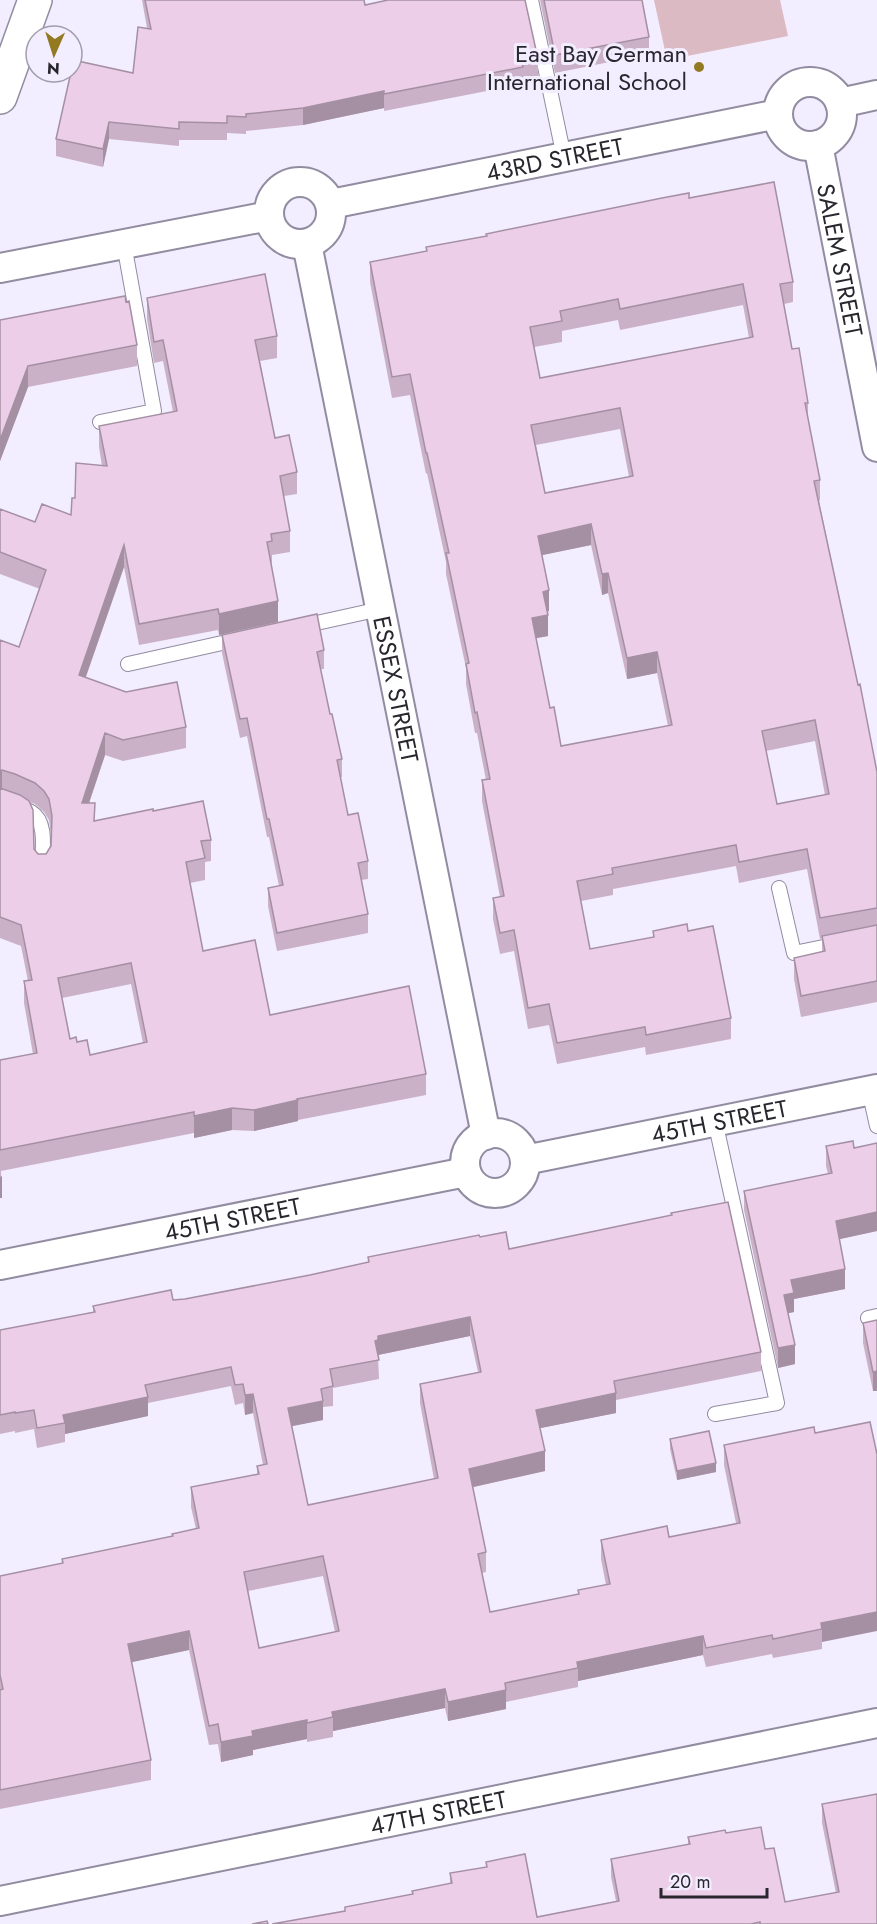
<svg xmlns="http://www.w3.org/2000/svg" width="877" height="1924" font-family="Jost,sans-serif">
<style>
.green{fill:#dcbac3}
.lines{fill:none;stroke-linecap:round;stroke-linejoin:round}
.lane-casing{stroke:#928ca1;stroke-width:16}
.street-casing{stroke:#928ca1;stroke-width:32}
.secondary-casing{stroke:#928ca1;stroke-width:36}
.lane{stroke:#fff;stroke-width:14}
.street{stroke:#fff;stroke-width:28}
.secondary{stroke:#fff;stroke-width:33}
.wall{fill:#cbb1c8;fill-rule:evenodd}
.shaded-wall{fill:#a590a3}
.building{fill:#eccee9;stroke:#a590a3;stroke-width:1.5;fill-rule:evenodd}
.poi-dot{fill:#937a20;stroke:#f2edff;stroke-width:2}
.labels{text-anchor:middle;dominant-baseline:central;stroke-width:6;stroke-linejoin:round;paint-order:stroke}
.poi-label{font-size:24px;fill:#29262e;stroke:#f2edff;text-anchor:end}
.street-label{font-size:24px;fill:#29262e;stroke:#f2edff}
</style>
<rect width="100%" height="100%" fill="#f2edff"/>
<path class="green" d="M654,0H780L788,36L667,60Z"/>
<g class="lines">
<defs>
<path id="lane" d="M531,0L564,157
M100,422L154,411L124,244
M303,626L380,609
M128,664L240,639
M0,800C10,803 22,807 31,812C48,822 42,851 42,867
M779,888L794,953L838,944
M869,1090L877,1126
M715,1121L777,1403L715,1414
M868,1318L877,1316"/>
<g id="street">
<circle cx="810" cy="114" r="32"/>
<path d="M840,103L877,95"/>
<path id="s1" d="M818,145L877,447"/>
<circle cx="300" cy="213" r="31"/>
<path id="s2" d="M331,204L778,114"/>
<path id="s3" d="M307,244L486,1135"/>
<path d="M0,268L269,216"/>
<circle cx="495" cy="1163" r="30"/>
<path id="s4" d="M525,1160L877,1089"/>
<path id="s5" d="M0,1265L466,1172"/>
<path id="s6" d="M0,1901L877,1723"/>
</g>
<path id="secondary" d="M0,97L35,0"/>
</defs>
<use href="#lane" class="lane-casing"/>
<use href="#street" class="street-casing"/>
<use href="#secondary" class="secondary-casing"/>
<use href="#lane" class="lane"/>
<use href="#street" class="street"/>
<use href="#secondary" class="secondary"/>
</g>
<path class="wall" d="M142,0H364L365,5L538,59V76L523,79V84L384,111V108L303,125L246,131V134L227,133V140H179V146L109,139L103,167L56,156V139L133,73L147,28Z
M540,0H642L649,37V54L555,73Z
M689,198L793,282V302L784,304L792,349L808,403V418L820,480V500L819,501L877,772V1002L801,1017L794,979V958L822,952V938L820,939L807,869L739,883L736,866L613,889V895L581,901L590,949L653,938V931H688L731,1018V1039L646,1055L645,1047L557,1064L549,1025L528,1029L514,951L500,954L493,919V898L500,897L482,801V780H486L477,733H475L466,684V668L446,574V562L427,473L426,474L410,395L392,398L370,282V262L426,251V247ZM743,305L749,338L540,378L534,347L562,342V331L618,320L620,330ZM620,429L629,477L545,493L536,445ZM591,545L602,595L608,593L627,679L657,673L668,726L561,746L550,708L536,638L548,636L547,612L549,611L542,555ZM815,741L825,795L777,804L766,751Z
M147,298L277,336V358L260,361L275,438L297,472V494L284,496L290,531V552L272,555V563H271L278,622L219,635L218,630L139,645L124,567L86,677L186,727V748L123,761L105,755L89,803L95,821L153,811L211,840V861L205,862V880L190,883L203,951L270,1015L426,1074V1095L298,1120V1121L254,1131L232,1130L194,1138V1133L1,1171L2,1198H0V1060L33,1054L24,1003V981H28L21,946L0,938V640L19,647L40,589L0,574V509L35,522L71,515L75,498L102,466L99,447V426L173,412L163,361L154,363L147,319ZM30,802L35,804L44,812L49,820L51,834V846L46,854H38L34,849ZM131,984L143,1043L90,1055L77,1042L70,1039L62,998Z
M126,302L137,345V366L28,387L0,461V320Z
M222,635L324,650V669H320L330,714L342,759V777H340L348,815L368,861V879L361,880L368,914V933L277,951L268,906V888L279,886L269,837H267L247,736L240,738L222,653Z
M877,1143V1231L839,1239L845,1289L794,1299V1312L788,1313L795,1364L778,1368L744,1210V1191L828,1174L826,1166V1146L854,1148Z
M480,1237L761,1352V1371L616,1400V1413L540,1428L545,1471L473,1487L486,1552V1572L482,1573L490,1612L578,1594V1590L606,1585L601,1559V1540L669,1537L736,1523L724,1465V1445L815,1433L870,1422L822,1642V1649L773,1658L772,1654L706,1667L703,1655L578,1681V1687L506,1702V1709L448,1721L445,1708L333,1731V1737L307,1742V1739L253,1750V1755L221,1762L218,1744L209,1745L189,1650L131,1662L151,1760V1780L0,1809V1576L62,1564V1559L172,1536L196,1529L191,1507V1487L257,1475V1466L263,1465L253,1413L245,1415L243,1403L235,1405L231,1386L148,1403V1416L65,1434V1442L37,1448L34,1429L15,1433V1431L0,1434V1330L93,1312V1306L185,1299L310,1275L368,1262V1257ZM470,1336L478,1372L420,1384V1403L434,1479L308,1505L291,1426L323,1420V1407L333,1406V1388L379,1379L378,1355ZM323,1576L335,1632L259,1648L248,1591Z
M877,1320V1391H873L863,1343V1323Z
M670,1439L716,1472L677,1480L670,1449Z
M822,1804L877,1924H272L345,1911V1907L412,1894V1891L450,1884V1873L486,1867V1862L537,1917L616,1901L611,1877V1859L688,1845V1837L726,1833L765,1849L785,1902L836,1893L822,1823Z"/>
<path class="shaded-wall" d="M384,91V108L303,125V108Z
M109,122V139L103,167V149Z
M28,366V387L0,461V440Z
M591,524V545L538,556V536Z
M124,545V567L79,696V675Z
M608,573V593L602,595V574Z
M549,590V611L543,612V592Z
M278,601V622L219,635V614Z
M548,615V636L532,639V618Z
M657,652V673L627,679V658Z
M105,733V755L82,824V803Z
M2,770V791L0,792V771Z
M298,1100V1121L254,1131V1110Z
M232,1108V1130L194,1138V1116Z
M2,1176V1198H0V1177Z
M877,1212V1231L836,1240V1221Z
M845,1269V1289L794,1299V1312L784,1314V1295L791,1280Z
M470,1317V1336L378,1355L375,1341L378,1336Z
M795,1345V1364L778,1368V1348Z
M877,1371V1391H873V1372Z
M616,1393V1413L536,1429V1410Z
M253,1394V1413L245,1415V1395Z
M148,1397V1416L65,1434V1423L63,1415Z
M323,1401V1420L288,1427V1408Z
M545,1451V1471L469,1488V1469Z
M716,1463V1472L677,1480V1471Z
M877,1612V1631L822,1642V1629L821,1623Z
M189,1631V1650L128,1663V1644Z
M703,1636V1655L578,1681V1668L577,1662Z
M445,1689V1708L333,1731V1717L332,1712Z
M506,1690V1709L448,1721V1702Z
M307,1720V1739L253,1750V1755L221,1762V1742L252,1731Z"/>
<path class="building" d="M145,0H364L365,5L388,0H525L538,59L522,62L523,67L384,94V91L303,108L246,114V117L227,116V123L179,122V129L109,122L103,149L56,139L71,72H72L73,60L133,73L138,27L151,29Z
M544,0H642L649,37L555,55Z
M774,182L793,282L780,284L792,349L799,348L808,403H805L820,480L814,481L858,685L860,684L877,772V908L820,918L807,849L739,862L736,845L612,868L613,874L577,881L590,949L654,937L653,931L687,924L688,931L713,926L731,1018L646,1035L645,1027L557,1043L549,1004L528,1008L514,930L500,933L493,898L504,896L482,780L490,779L477,712L475,713L466,664L469,663L446,553H449L427,453H426L410,374L392,377L370,262L427,251L426,247L487,236L486,234L662,198L689,193V198ZM743,284L753,337L540,378L530,327L562,321L560,311L618,299L620,309ZM620,408L633,476L545,493L531,425ZM591,524L602,574L608,573L627,658L657,652L672,725L561,746L554,707L550,708L532,618L548,615L543,592L549,590L538,536ZM815,720L829,794L777,804L762,731Z
M265,274L277,336L255,340L275,438L289,435L297,472L280,476L290,531L271,534L272,541L267,542L278,601L219,614L218,609L139,624L124,545L79,675L126,692L177,682L186,727L123,740L105,733L82,803H95L94,821L153,809V811L203,801L211,840L201,841L205,858L186,862L203,951L255,940L270,1015L409,986L426,1074L297,1099L298,1100L254,1110L232,1108L194,1116V1112L0,1150V1060L37,1053L24,981L32,980L21,925L0,917V788L20,795L29,801L33,810L34,849L38,854H46L51,846L52,816L49,799L44,791L35,783L15,774L2,770L0,771V640L19,647L46,570L0,552V509L35,522L42,504L71,515L72,498H75L76,463L107,466L99,426L177,411L163,340L154,342L147,298ZM131,963L147,1042L90,1055L87,1040L77,1042L76,1037L70,1039L58,978Z
M125,296L126,302L129,301L137,345L28,366L0,440V320Z
M317,614L324,650L317,652L330,714H332L342,759L337,760L348,815L358,813L368,861L358,863L368,914L277,933L268,888L283,885L269,819H267L247,718L240,719L222,635Z
M877,925V981L801,996L794,958L825,951L822,936Z
M853,1141L854,1148L877,1143V1212L836,1221L845,1269L791,1280L794,1293L784,1295L795,1345L778,1348L744,1191L832,1173L826,1146Z
M728,1202L761,1352L614,1381L616,1393L536,1410L545,1451L469,1469L486,1552L478,1554L490,1612L579,1594L578,1590L610,1584L601,1540L667,1526L669,1537L740,1523L724,1445L814,1427L815,1433L870,1422L877,1454V1612L821,1623L822,1629L773,1639L772,1635L706,1648L703,1636L577,1662L578,1668L505,1683L506,1690L448,1702L445,1689L332,1712L333,1717L307,1723V1720L252,1731L253,1736L221,1742L218,1724L209,1726L189,1631L128,1644L151,1760L0,1790V1690L3,1689L0,1675V1576L63,1563L62,1559L173,1536L172,1534L199,1528L191,1487L259,1474L257,1466L267,1464L253,1394L245,1395L243,1384L235,1385L231,1367L145,1385L148,1397L63,1415L65,1423L37,1428L34,1410L15,1413V1412L0,1415V1330L95,1312L93,1306L171,1290L173,1300L185,1299L310,1275L369,1262L368,1257L479,1235L480,1237L506,1232L509,1249L672,1215L671,1213ZM470,1317L481,1372L420,1384L438,1478L308,1505L288,1408L323,1401L321,1389L333,1386L330,1369L379,1360L375,1341L378,1340V1336ZM323,1556L339,1631L259,1648L244,1572Z
M877,1320V1371L873,1372L863,1323Z
M709,1431L716,1463L677,1471L670,1439Z
M877,1794V1924H760V1922L751,1924H272L345,1911V1907L413,1894L412,1891L452,1883L450,1873L487,1867L486,1862L525,1854L537,1917L619,1901L611,1859L690,1844L688,1837L725,1830L726,1833L761,1827L765,1849L774,1848L785,1902L839,1892L822,1804Z
M267,1921L268,1924H252Z"/>
<circle class="poi-dot" cx="699" cy="67" r="6"/>
<g class="labels">
<g class="poi-label">
<text x="687" y="53">East Bay German<tspan x="687" dy="28">International School</tspan></text>
</g>
<g class="street-label">
<text stroke="none"><textPath href="#s2" startOffset="228">43RD STREET</textPath></text>
<text stroke="none"><textPath href="#s1" startOffset="117">SALEM STREET</textPath></text>
<text stroke="none"><textPath href="#s3" startOffset="454">ESSEX STREET</textPath></text>
<text stroke="none"><textPath href="#s4" startOffset="198">45TH STREET</textPath></text>
<text stroke="none"><textPath href="#s5" startOffset="237">45TH STREET</textPath></text>
<text stroke="none"><textPath href="#s6" startOffset="447">47TH STREET</textPath></text>
</g>
</g>
<g transform="translate(54 54) rotate(183)"><circle r="28" fill="#f2edff" stroke="#a29dab" stroke-width="1.5"/>
<path d="M0-4.5L10 22L0 15L-10 22Z" fill="#937a20"/>
<text y="-9" font-size="16" font-weight="bold" text-anchor="middle" fill="#29262e">N</text>
</g>
<path d="M661 1888v9h106v-9" fill="none" stroke="#29262e" stroke-width="3"/>
<text x="670" y="1888" font-size="18" fill="#29262e" stroke="#f2edff" stroke-width="4.5" paint-order="stroke">20 m</text>
</svg>
